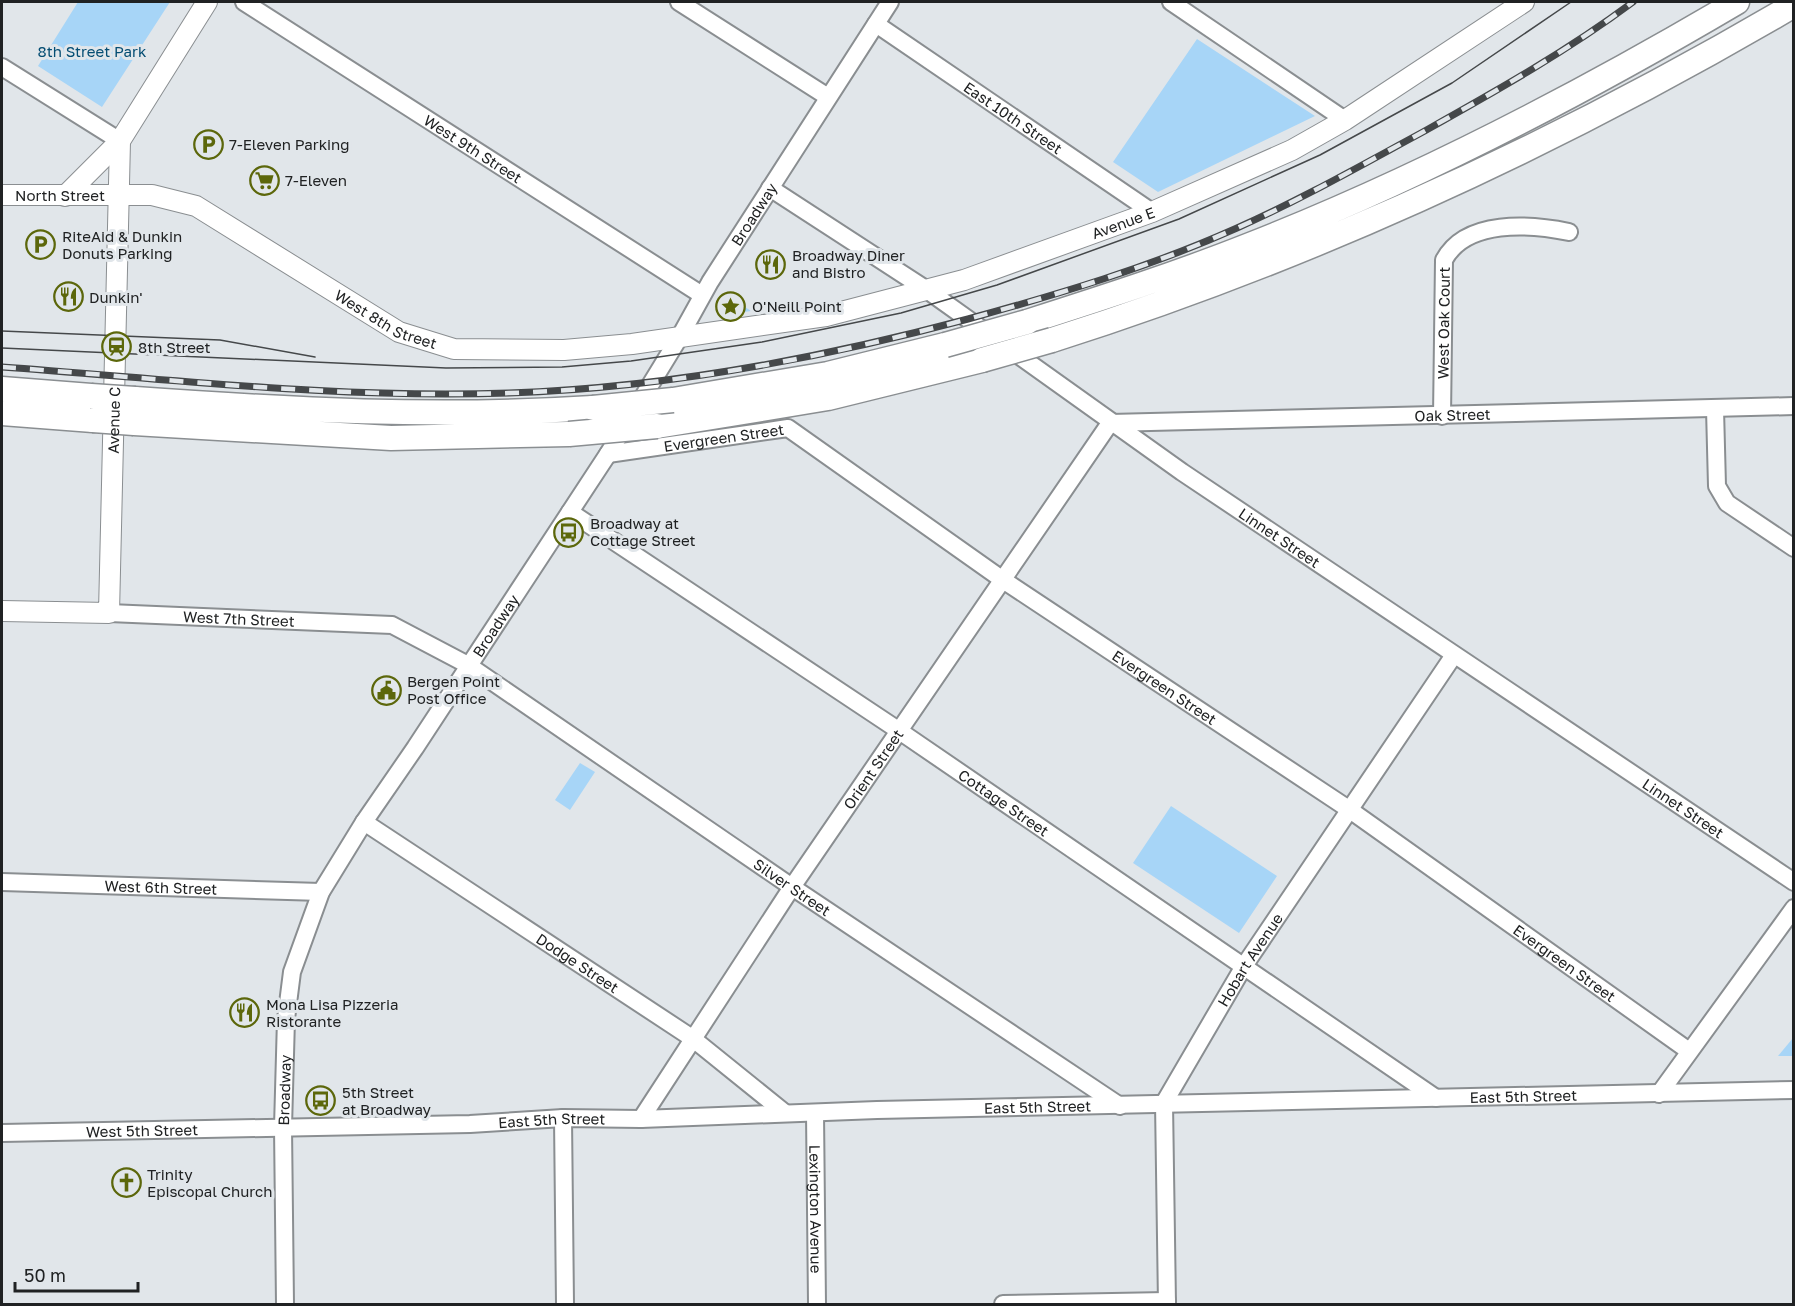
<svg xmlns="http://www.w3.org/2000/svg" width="1795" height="1306" font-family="'Golos Text',sans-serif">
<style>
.green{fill:#a7d5f7}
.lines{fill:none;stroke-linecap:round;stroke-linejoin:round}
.minor-casing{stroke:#8a8e91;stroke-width:20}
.major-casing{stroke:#8a8e91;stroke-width:22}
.highway-casing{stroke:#8a8e91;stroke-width:27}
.minor{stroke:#fff;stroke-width:16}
.major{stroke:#fff;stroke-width:20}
.highway{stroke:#fff;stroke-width:24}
.tram{stroke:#45484a;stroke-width:1.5}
.rail-casing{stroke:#45484a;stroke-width:7}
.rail{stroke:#e1e6ea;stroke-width:4.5;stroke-dasharray:14;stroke-linecap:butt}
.highway-bridge-casing{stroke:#8a8e91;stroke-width:27;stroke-linecap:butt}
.highway-bridge{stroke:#fff;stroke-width:24}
.labels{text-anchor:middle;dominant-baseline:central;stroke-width:6;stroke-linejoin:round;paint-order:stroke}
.park-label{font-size:15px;fill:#044d73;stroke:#e1e6ea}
.street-label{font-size:15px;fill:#202223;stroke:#e1e6ea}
.poi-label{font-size:15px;fill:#202223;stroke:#e1e6ea;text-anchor:start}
</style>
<rect width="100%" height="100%" fill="#e1e6ea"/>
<path class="green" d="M78,2H170L102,107L38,66Z
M1197,39L1315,116L1158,192L1113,162Z
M730,297L751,311L718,316Z
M580,763L595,772L570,810L555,800Z
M1171,806L1277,876L1239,933L1133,863Z
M1793,1038V1056H1778Z"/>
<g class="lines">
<defs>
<g id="minor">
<path id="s1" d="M244,2L702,295"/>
<path d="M679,2L828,97"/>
<path d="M1171,2L1345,120"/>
<path id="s2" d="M876,24L1152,212"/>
<path d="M2,67L120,141"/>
<path id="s3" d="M770,188L927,290L1182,472L1794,882"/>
<path d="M1715,409L1717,486L1727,503L1794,548"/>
<path id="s4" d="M1442,416L1444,260C1466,219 1530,224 1569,232"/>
<path id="s5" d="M608,454L788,428L1003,580L1350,810L1689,1051"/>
<path id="s6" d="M570,512L898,730L1436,1098"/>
<path id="s7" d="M109,613L392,625L468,665L792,887L1120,1106"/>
<path id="s8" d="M364,822L692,1038L785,1113"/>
<path id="s9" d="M2,882L321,892"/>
<path d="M1659,1094L1794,908"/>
<path id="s10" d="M815,1113L817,1304"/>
<path d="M563,1118L565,1304"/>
<path id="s11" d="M641,1119L792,887L1110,423L1794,406"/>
<path id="s12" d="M2,1133L470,1124L563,1118L641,1119L877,1110L1794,1090"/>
<path id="s13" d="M285,1304L283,1127L286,1019L292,972L321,892L364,822L415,748L608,454L679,338L710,282L890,2"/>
<path d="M1003,1304L1167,1301"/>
<path id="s14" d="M1167,1304L1164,1103L1244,966L1454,655"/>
</g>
<g id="major">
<path id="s15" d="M2,195H152L196,206L399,332L454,349L564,350L632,344L826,316L964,280L1152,212L1292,150L1345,120L1524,2"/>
<path d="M65,196L120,141"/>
<path id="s16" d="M2,611L109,613L120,141L207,2"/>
</g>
<path id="highway" d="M1027,322C1102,298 1177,274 1250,245C1418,179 1581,94 1737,2
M1052,340C1311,258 1559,143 1794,5
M2,389L91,396
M135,399C290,410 437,418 593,408
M673,400L828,374L945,345
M2,413L93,420
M134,423L391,438L569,434
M657,426L828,398L982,360"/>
</defs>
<use href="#minor" class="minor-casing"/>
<use href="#major" class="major-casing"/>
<use href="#highway" class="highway-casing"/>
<use href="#minor" class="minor"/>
<use href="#major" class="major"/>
<use href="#highway" class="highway"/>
<path class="tram" d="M2,331L220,340L315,357
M2,348L446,368L562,367L631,361L762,342L901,313L997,285L1179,219L1320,155L1452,83L1571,2"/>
<defs>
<path id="rail" d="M2,367C170,379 340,399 509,393C665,388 818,359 968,319C1059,294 1150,267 1237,228C1300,200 1360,166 1421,133C1494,92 1566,52 1633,2"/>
</defs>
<use href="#rail" class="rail-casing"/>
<use href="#rail" class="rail"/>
<defs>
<path id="highway-bridge" d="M945,345L1027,322
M982,360L1052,340
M91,396L135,399
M593,408L673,400
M93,420L134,423
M569,434L657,426"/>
</defs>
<use href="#highway-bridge" class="highway-bridge-casing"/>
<use href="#highway-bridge" class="highway-bridge"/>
</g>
<defs>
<symbol id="parking-ring" viewBox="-11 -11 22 22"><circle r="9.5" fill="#e1e6ea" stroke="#5c670b" stroke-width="1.5"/><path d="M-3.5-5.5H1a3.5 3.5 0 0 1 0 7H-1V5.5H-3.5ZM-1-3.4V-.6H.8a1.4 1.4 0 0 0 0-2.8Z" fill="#5c670b"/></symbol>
<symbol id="supermarket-ring" viewBox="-11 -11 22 22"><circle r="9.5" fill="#e1e6ea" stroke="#5c670b" stroke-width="1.5"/><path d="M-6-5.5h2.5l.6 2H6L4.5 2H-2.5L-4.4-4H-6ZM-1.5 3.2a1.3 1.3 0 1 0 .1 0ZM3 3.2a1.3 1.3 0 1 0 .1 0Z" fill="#5c670b"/></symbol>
<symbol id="restaurant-ring" viewBox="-11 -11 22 22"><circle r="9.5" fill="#e1e6ea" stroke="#5c670b" stroke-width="1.5"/><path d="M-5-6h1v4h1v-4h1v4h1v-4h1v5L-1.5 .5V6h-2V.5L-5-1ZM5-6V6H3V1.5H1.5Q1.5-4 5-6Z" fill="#5c670b"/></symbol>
<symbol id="sight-ring" viewBox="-11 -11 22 22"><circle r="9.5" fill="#e1e6ea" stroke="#5c670b" stroke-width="1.5"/><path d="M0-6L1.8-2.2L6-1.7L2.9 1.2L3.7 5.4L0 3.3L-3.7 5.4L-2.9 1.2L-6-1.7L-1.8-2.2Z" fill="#5c670b"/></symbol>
<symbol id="station-ring" viewBox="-11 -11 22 22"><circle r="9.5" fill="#e1e6ea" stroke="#5c670b" stroke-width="1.5"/><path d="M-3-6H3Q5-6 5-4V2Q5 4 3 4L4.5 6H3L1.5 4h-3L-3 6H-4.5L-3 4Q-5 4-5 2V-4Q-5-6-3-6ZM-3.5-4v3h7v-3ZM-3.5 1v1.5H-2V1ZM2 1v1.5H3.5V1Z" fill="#5c670b"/></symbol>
<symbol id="bus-ring" viewBox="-11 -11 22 22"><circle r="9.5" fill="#e1e6ea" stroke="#5c670b" stroke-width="1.5"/><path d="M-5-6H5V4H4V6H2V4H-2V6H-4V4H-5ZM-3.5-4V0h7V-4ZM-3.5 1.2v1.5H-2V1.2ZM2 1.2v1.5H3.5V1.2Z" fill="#5c670b"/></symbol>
<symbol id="civic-ring" viewBox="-11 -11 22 22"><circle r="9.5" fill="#e1e6ea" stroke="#5c670b" stroke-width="1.5"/><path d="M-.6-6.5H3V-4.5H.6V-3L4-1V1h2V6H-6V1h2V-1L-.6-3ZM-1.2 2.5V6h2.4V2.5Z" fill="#5c670b"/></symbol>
<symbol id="church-ring" viewBox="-11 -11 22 22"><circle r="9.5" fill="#e1e6ea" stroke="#5c670b" stroke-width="1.5"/><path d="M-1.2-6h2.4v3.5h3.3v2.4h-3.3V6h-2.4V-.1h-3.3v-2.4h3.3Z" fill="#5c670b"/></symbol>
</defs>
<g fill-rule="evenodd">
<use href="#parking-ring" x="192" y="128" width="33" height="33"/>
<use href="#supermarket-ring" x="248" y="164" width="33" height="33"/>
<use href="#parking-ring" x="24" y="228" width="33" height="33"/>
<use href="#restaurant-ring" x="754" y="248" width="33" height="33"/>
<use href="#restaurant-ring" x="52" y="280" width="33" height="33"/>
<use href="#sight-ring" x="714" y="290" width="33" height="33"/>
<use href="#station-ring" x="100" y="330" width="33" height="33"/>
<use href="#bus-ring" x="552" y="516" width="33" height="33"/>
<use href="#civic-ring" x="370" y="674" width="33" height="33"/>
<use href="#restaurant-ring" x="228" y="996" width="33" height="33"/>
<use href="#bus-ring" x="304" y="1084" width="33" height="33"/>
<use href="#church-ring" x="110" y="1166" width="33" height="33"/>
</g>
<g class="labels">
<g class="park-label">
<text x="92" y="51">8th Street Park</text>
</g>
<g class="street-label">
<text stroke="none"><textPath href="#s2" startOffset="166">East 10th Street</textPath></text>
<text stroke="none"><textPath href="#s1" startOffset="272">West 9th Street</textPath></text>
<text stroke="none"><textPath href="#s15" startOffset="58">North Street</textPath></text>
<text stroke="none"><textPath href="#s13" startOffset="1222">Broadway</textPath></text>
<text stroke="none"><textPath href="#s15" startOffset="1178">Avenue E</textPath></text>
<text stroke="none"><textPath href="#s15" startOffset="417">West 8th Street</textPath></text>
<text stroke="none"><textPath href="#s4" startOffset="93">West Oak Court</textPath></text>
<text stroke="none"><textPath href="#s11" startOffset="1182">Oak Street</textPath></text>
<text stroke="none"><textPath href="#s16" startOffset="300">Avenue C</textPath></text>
<text stroke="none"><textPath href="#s5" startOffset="117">Evergreen Street</textPath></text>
<text stroke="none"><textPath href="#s3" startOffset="618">Linnet Street</textPath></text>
<text stroke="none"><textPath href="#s7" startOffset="130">West 7th Street</textPath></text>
<text stroke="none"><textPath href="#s13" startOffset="736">Broadway</textPath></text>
<text stroke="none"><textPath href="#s5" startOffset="639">Evergreen Street</textPath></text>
<text stroke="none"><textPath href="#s11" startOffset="420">Orient Street</textPath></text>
<text stroke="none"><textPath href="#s6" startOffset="522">Cottage Street</textPath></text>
<text stroke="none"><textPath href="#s3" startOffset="1104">Linnet Street</textPath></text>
<text stroke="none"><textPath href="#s9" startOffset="159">West 6th Street</textPath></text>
<text stroke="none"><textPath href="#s7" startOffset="762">Silver Street</textPath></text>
<text stroke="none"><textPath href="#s14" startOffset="368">Hobart Avenue</textPath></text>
<text stroke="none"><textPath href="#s8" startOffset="256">Dodge Street</textPath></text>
<text stroke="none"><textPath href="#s5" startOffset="1125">Evergreen Street</textPath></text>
<text stroke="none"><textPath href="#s13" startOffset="214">Broadway</textPath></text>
<text stroke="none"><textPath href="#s12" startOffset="1522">East 5th Street</textPath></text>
<text stroke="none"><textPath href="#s12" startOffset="1036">East 5th Street</textPath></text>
<text stroke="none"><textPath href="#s12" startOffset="550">East 5th Street</textPath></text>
<text stroke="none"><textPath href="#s12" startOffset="140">West 5th Street</textPath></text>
<text stroke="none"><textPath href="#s10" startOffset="96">Lexington Avenue</textPath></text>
</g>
<g class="poi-label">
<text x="229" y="144">7-Eleven Parking</text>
<text x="285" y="180">7-Eleven</text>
<text x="62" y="236">RiteAid &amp; Dunkin<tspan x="62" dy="17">Donuts Parking</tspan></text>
<text x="792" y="255">Broadway Diner<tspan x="792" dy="17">and Bistro</tspan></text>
<text x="89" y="297">Dunkin'</text>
<text x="752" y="306">O'Neill Point</text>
<text x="138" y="347">8th Street</text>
<text x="590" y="523">Broadway at<tspan x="590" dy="17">Cottage Street</tspan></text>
<text x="407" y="681">Bergen Point<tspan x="407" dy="17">Post Office</tspan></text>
<text x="266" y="1004">Mona Lisa Pizzeria<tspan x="266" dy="17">Ristorante</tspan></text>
<text x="342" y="1092">5th Street<tspan x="342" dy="17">at Broadway</tspan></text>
<text x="147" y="1174">Trinity<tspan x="147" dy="17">Episcopal Church</tspan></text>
</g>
</g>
<rect width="1795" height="1306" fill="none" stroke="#202223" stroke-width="6"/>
<path d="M15 1282v9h123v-9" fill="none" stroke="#202223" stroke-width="3"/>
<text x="24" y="1282" font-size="18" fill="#202223" stroke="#e1e6ea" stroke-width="4.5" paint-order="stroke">50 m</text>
</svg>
